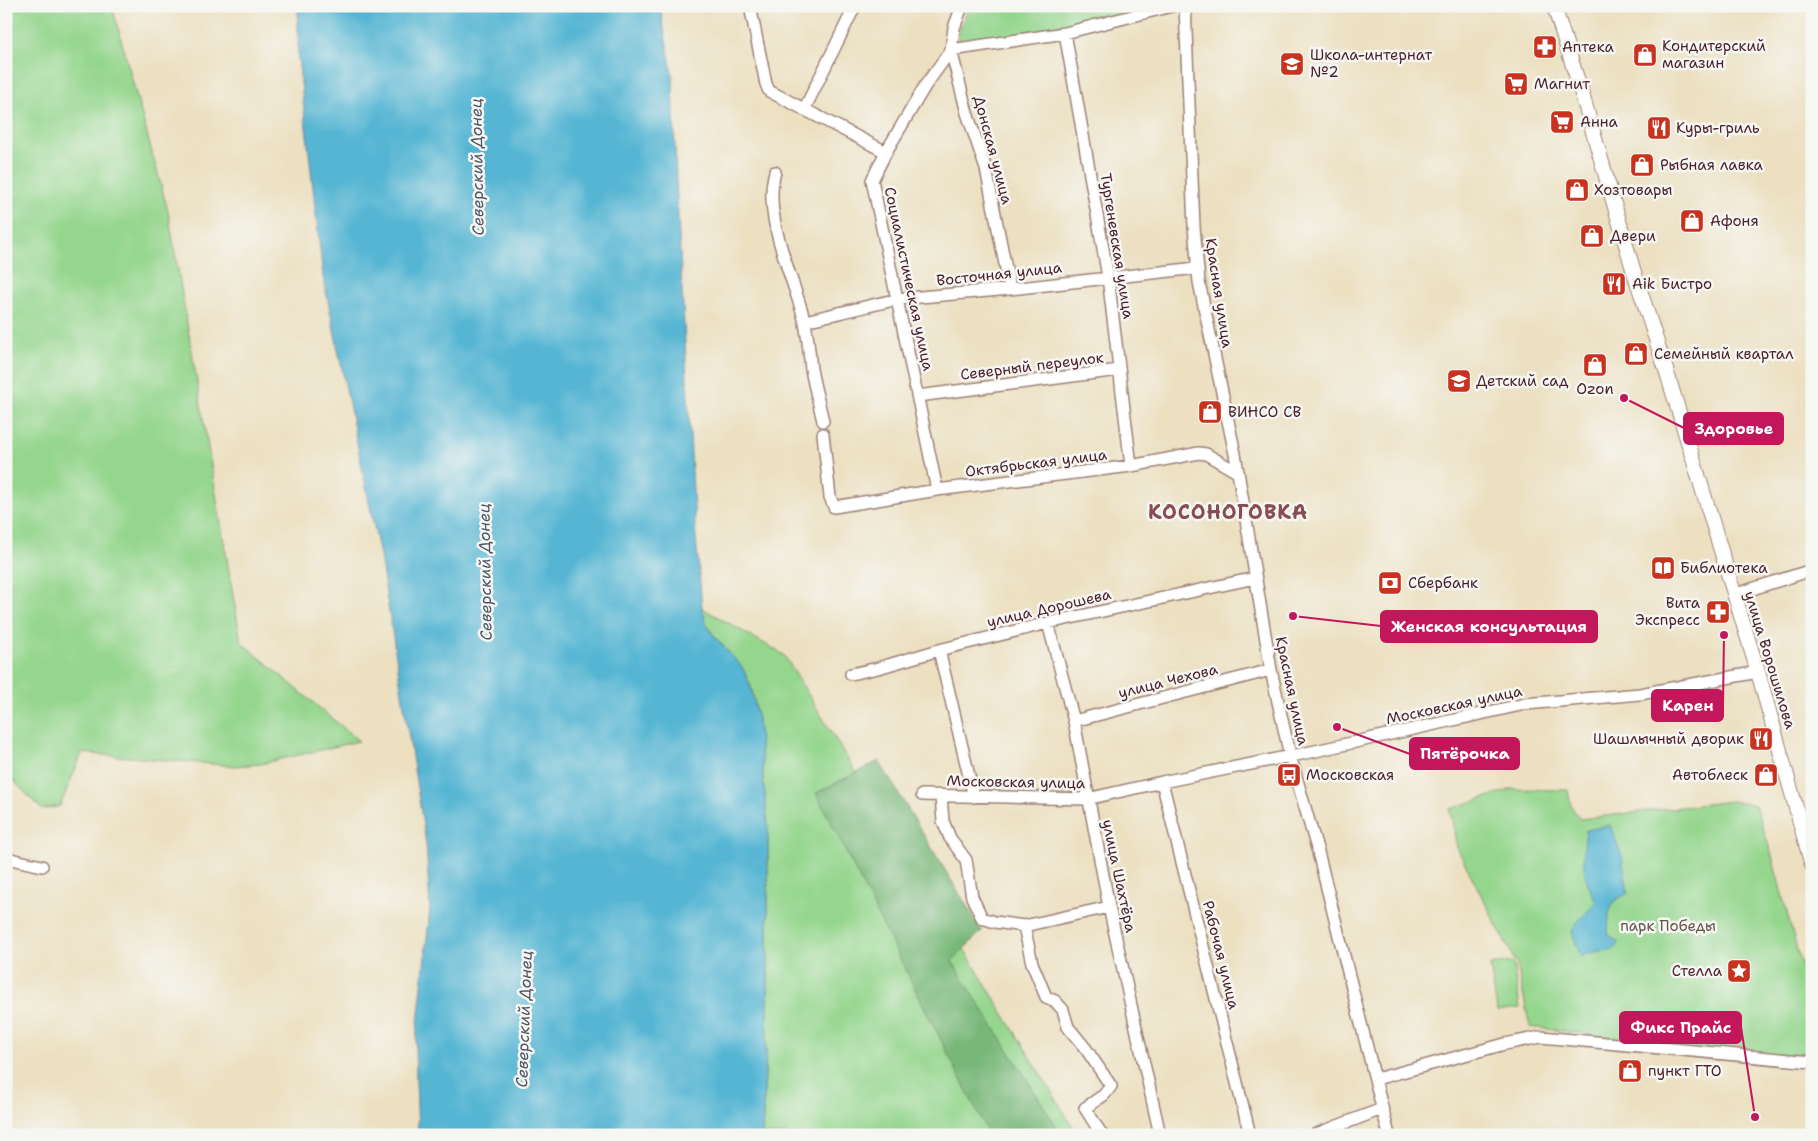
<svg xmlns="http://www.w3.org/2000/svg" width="1818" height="1141" font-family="'Shantell Sans',sans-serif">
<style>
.green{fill:#94d68d;stroke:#6f7a5c}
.forest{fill:#77b778;stroke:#606b52}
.water{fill:#54b5d3;stroke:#4f6a7f}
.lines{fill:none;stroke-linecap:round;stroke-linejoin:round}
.minor-casing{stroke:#9b8076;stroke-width:14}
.major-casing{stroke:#9b8076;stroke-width:16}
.minor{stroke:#fff;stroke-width:11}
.major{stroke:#fff;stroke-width:14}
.labels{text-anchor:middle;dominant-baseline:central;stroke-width:5;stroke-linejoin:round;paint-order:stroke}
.poi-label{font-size:15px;fill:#4a1f2b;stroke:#f6f6f2;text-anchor:start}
.street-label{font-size:15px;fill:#4a1f2b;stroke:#f6f6f2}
.park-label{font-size:15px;fill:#605648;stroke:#f6f6f2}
.water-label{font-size:16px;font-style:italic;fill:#4e5466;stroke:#f6f6f2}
.district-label{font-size:20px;font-weight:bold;letter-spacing:1px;fill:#874d53;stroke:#f6f6f2}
.leader{fill:none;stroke:#c2185b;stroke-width:2}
.callout-dot{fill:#c2185b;stroke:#f6f6f2;stroke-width:2}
.callout{fill:#c2185b;stroke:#c2185b;stroke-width:2}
.callout-label{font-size:16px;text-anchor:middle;font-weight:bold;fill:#fff}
</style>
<rect width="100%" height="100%" fill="#f6f6f2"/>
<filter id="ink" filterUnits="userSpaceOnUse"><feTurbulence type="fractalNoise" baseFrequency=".02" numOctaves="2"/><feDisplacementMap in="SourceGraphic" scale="10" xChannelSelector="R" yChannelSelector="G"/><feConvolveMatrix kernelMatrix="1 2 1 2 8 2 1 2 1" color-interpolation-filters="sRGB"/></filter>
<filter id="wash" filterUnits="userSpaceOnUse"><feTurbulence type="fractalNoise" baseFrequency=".0096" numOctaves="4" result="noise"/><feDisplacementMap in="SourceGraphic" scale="20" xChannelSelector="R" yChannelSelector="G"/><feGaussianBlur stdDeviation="1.12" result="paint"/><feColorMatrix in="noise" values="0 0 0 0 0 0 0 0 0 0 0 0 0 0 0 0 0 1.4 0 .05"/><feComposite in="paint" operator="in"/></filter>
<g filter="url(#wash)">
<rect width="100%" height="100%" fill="#ece0c1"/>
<path class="green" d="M6,6H112L168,211L241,642L359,741L260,764L235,766L82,753L60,806L42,810L6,773Z
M969,6H1120L1119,13L1116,16L1058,30L961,42L958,34Z
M702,608L784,655L1078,1135H762L768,1011V829L758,720L751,687L742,667L715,637L706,623Z
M1512,789L1568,790L1571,806L1580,819L1732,801L1755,805L1770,849L1812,1006V1059L1697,1048L1530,1027L1517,965L1457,848L1450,809Z
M1513,962L1520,1008L1497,1011L1490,965Z"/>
<path class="forest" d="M879,761L982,931L952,961L1062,1135H989L816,793Z"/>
<path class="water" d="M298,6H660L673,78L676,179L695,526L702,607L706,623L715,637L742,667L751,687L758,720L768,829V1011L762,1135H418L415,1051L430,909L426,844L380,556L323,276L298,57Z
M1610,825L1622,856L1628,893L1613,902L1609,914L1608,934L1618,942L1615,949C1603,951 1591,951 1581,957L1572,932C1577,919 1588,912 1596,902C1581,872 1582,862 1586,830Z"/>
</g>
<g filter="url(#ink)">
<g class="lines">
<defs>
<path id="minor" d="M750,6L766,84L769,91L886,152
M1185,6L1194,227L1199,282L1235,454L1271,670L1290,756L1318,852L1389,1135
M1065,33L1108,277L1131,466
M804,110L855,6
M775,172C762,216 793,276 804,319C808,335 809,352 811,369C814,386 819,403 823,421
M1010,289L986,169L967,113L951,50L1065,33L1172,6
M805,321L898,299L1010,289L1197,268
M918,396L1119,370
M823,434L830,497L834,507L937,490L1131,466L1199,453L1206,454L1237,472
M937,490L872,180L886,152L925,86L951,50L954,28L962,6
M1733,595L1812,570
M1048,623L1074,721L1109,907L1160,1135
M939,650L974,797
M851,674L878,668L939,650L1048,623L1255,578
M1074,721L1271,670
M1162,782L1250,1135
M922,795L1087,799L1162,782L1311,752L1525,704L1640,694L1758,672
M941,796L943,821L950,838L966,860L972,897L982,918L995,922L1024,926L1032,963L1046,997L1055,1001L1063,1010L1068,1027L1086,1049L1111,1086L1104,1095L1085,1108L1102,1135
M6,858L42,866
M1024,926L1109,907
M1376,1079L1505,1044L1541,1037L1812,1062
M1314,1135L1382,1109"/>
<path id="major" d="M1554,6L1582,94L1633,269L1667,373L1758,672L1812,865"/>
</defs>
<use href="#minor" class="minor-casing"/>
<use href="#major" class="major-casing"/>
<use href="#minor" class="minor"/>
<use href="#major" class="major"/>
</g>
</g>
<defs>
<symbol id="pharmacy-square" viewBox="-11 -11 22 22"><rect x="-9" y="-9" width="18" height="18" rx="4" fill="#c8321e" stroke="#f6f6f2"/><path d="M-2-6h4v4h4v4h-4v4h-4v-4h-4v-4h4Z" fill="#fff"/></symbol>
<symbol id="shop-square" viewBox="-11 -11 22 22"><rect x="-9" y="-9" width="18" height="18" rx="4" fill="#c8321e" stroke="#f6f6f2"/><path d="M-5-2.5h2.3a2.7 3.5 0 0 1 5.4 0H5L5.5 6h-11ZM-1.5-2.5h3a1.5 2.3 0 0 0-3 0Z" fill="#fff"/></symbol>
<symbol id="school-square" viewBox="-11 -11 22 22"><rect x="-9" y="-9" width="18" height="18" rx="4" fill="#c8321e" stroke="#f6f6f2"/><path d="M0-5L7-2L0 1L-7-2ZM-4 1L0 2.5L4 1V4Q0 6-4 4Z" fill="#fff"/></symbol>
<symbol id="supermarket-square" viewBox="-11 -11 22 22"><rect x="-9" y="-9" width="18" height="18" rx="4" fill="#c8321e" stroke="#f6f6f2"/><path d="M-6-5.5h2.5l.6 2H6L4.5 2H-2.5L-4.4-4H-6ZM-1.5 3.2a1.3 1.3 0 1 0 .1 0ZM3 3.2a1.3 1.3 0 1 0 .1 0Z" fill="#fff"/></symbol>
<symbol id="restaurant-square" viewBox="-11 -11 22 22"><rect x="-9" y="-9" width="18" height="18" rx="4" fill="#c8321e" stroke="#f6f6f2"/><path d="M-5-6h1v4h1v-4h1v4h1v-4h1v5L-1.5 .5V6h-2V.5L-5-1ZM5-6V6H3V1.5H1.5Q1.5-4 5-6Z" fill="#fff"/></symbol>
<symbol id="library-square" viewBox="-11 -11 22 22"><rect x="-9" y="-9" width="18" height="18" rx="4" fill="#c8321e" stroke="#f6f6f2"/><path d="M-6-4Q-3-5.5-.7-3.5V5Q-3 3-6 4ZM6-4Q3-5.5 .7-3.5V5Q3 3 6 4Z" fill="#fff"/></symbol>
<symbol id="bank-square" viewBox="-11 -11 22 22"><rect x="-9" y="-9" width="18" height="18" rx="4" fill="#c8321e" stroke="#f6f6f2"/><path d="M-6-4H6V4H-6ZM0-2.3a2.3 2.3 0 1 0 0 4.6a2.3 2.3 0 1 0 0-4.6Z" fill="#fff"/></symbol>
<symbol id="bus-square" viewBox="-11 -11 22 22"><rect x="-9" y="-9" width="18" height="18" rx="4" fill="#c8321e" stroke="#f6f6f2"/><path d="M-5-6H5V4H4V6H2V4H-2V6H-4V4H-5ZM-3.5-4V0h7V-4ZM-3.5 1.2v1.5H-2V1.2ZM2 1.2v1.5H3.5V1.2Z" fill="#fff"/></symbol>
<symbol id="sight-square" viewBox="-11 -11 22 22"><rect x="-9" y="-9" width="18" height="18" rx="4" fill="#c8321e" stroke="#f6f6f2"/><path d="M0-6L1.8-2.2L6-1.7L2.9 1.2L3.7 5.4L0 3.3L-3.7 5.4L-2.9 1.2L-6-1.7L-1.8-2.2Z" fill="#fff"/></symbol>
</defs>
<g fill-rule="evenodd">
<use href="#pharmacy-square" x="1531" y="33" width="28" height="28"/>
<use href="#shop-square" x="1631" y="41" width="28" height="28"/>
<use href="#school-square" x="1278" y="50" width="28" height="28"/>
<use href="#supermarket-square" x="1502" y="70" width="28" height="28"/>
<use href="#supermarket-square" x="1548" y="108" width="28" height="28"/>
<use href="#restaurant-square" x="1645" y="114" width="28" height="28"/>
<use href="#shop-square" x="1628" y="151" width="28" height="28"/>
<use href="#shop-square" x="1563" y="176" width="28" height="28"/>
<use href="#shop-square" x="1678" y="207" width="28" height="28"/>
<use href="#shop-square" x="1578" y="222" width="28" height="28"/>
<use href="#restaurant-square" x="1600" y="270" width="28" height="28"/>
<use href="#shop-square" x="1622" y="340" width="28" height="28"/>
<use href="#shop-square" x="1581" y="351" width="28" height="28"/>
<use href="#school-square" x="1445" y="367" width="28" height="28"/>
<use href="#shop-square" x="1196" y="398" width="28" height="28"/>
<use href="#library-square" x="1649" y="554" width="28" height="28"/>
<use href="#bank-square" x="1376" y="569" width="28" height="28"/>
<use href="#pharmacy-square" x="1704" y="598" width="28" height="28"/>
<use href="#restaurant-square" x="1747" y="725" width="28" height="28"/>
<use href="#bus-square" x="1275" y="761" width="28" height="28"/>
<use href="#shop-square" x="1752" y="761" width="28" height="28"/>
<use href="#sight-square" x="1725" y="957" width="28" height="28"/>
<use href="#shop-square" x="1616" y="1057" width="28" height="28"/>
</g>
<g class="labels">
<g class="poi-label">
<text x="1662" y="46">Кондитерский<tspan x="1662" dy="17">магазин</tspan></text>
<text x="1562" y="47">Аптека</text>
<text x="1310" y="55">Школа-интернат<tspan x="1310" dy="17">№2</tspan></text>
<text x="1534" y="84">Магнит</text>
<text x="1580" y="122">Анна</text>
<text x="1676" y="128">Куры-гриль</text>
<text x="1660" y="165">Рыбная лавка</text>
<text x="1594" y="190">Хозтовары</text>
<text x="1710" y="221">Афоня</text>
<text x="1610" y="236">Двери</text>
<text x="1632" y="284">Aik Бистро</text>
<text x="1654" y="354">Семейный квартал</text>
<text x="1476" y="381">Детский сад</text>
<text x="1595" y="389" text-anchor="middle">Ozon</text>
<text x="1228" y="412">ВИНСО СВ</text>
<text x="1680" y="568">Библиотека</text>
<text x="1408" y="583">Сбербанк</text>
<text x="1700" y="603" text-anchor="end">Вита<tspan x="1700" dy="17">Экспресс</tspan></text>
<text x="1744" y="739" text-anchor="end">Шашлычный дворик</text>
<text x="1306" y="775">Московская</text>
<text x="1748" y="775" text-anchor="end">Автоблеск</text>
<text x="1722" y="971" text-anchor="end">Стелла</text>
<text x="1648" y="1071">пункт ГТО</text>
</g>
<g class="street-label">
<text transform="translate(993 150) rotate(75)">Донская улица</text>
<text transform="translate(1117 246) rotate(81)">Тургеневская улица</text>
<text transform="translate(999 274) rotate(-6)">Восточная улица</text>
<text transform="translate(909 279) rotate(78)">Социалистическая улица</text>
<text transform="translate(1219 293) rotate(81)">Красная улица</text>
<text transform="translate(1032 366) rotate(-7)">Северный переулок</text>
<text transform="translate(1036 463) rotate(-7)">Октябрьская улица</text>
<text transform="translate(1049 608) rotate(-13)">улица Дорошева</text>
<text transform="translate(1770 660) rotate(73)">улица Ворошилова</text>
<text transform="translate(1168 681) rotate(-14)">улица Чехова</text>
<text transform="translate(1292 691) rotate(78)">Красная улица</text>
<text transform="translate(1454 705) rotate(-12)">Московская улица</text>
<text transform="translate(1016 782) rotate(1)">Московская улица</text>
<text transform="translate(1119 876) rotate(78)">улица Шахтёра</text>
<text transform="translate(1221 955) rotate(76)">Рабочая улица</text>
</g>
<g class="park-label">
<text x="1668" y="926">парк Победы</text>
</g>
<g class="water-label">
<text transform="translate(477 167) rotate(-91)">Северский Донец</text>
<text transform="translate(485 572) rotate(-91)">Северский Донец</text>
<text transform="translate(524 1019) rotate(-88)">Северский Донец</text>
</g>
<g class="district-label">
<text x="1228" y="512">КОСОНОГОВКА</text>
</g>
</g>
<path class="leader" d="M1624 398L1684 428M1293 616L1381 626M1724 635L1723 705M1337 727L1410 754M1755 1117L1741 1027"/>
<g class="callout-dot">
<circle cx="1624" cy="398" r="5"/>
<circle cx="1293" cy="616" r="5"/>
<circle cx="1724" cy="635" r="5"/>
<circle cx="1337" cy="727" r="5"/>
<circle cx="1755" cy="1117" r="5"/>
</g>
<g class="callout">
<rect x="1684" y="413" width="99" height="31" rx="5"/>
<rect x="1381" y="611" width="216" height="31" rx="5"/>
<rect x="1652" y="690" width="71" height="31" rx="5"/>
<rect x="1410" y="738" width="109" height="31" rx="5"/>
<rect x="1620" y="1012" width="121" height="31" rx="5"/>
</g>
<g class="callout-label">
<text x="1734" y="434">Здоровье</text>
<text x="1489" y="632">Женская консультация</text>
<text x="1688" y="711">Карен</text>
<text x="1465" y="759">Пятёрочка</text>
<text x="1681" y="1033">Фикс Прайс</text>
</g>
<rect width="1818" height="1141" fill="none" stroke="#f6f6f2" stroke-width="25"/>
</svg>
